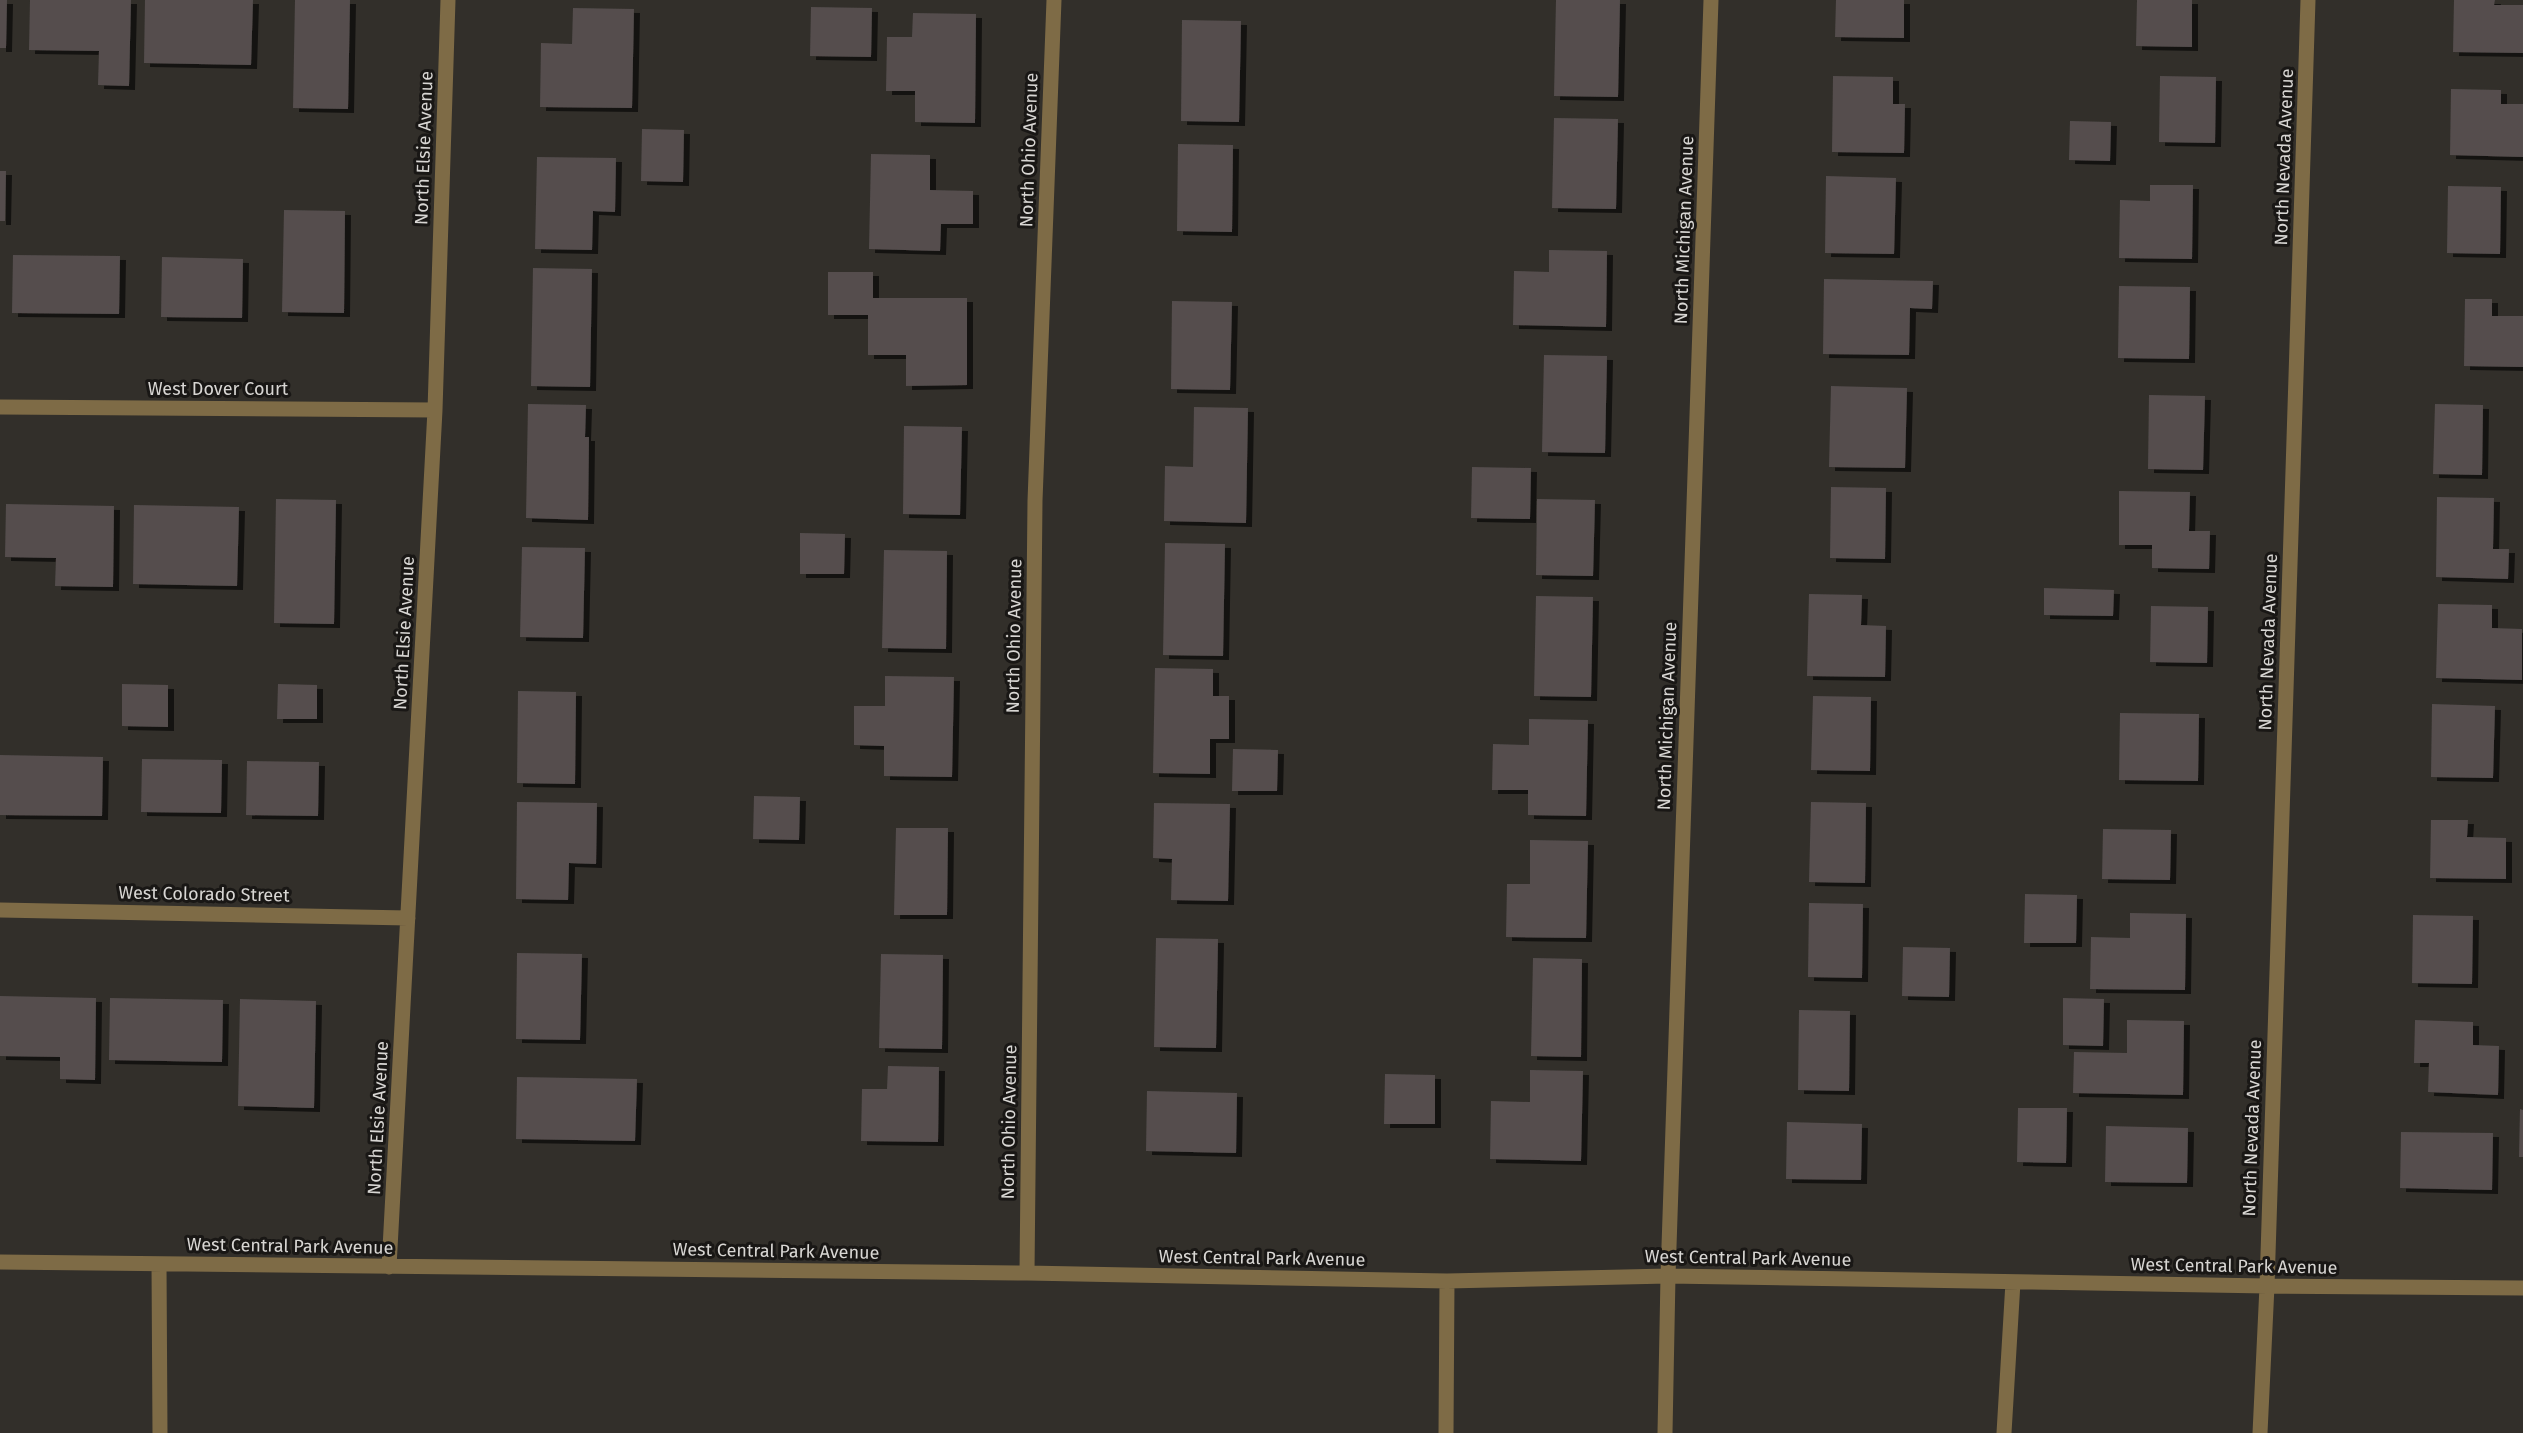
<svg xmlns="http://www.w3.org/2000/svg" width="2523" height="1433" font-family="'Fira Sans',sans-serif">
<style>
.building{fill:#544d4d;filter:url(#shadow)}
.lines{fill:none;stroke-linecap:round;stroke-linejoin:round}
.minor{stroke:#7e6b46;stroke-width:15}
.labels{text-anchor:middle;dominant-baseline:central;stroke-width:6;stroke-linejoin:round;paint-order:stroke}
.street-label{font-size:18px;fill:#d8d6d3;stroke:#191715}
</style>
<defs>
<filter id="shadow"><feDropShadow dx="6" dy="4" stdDeviation="0" flood-color="#0009"/></filter>
</defs>
<rect width="100%" height="100%" fill="#322f2a"/>
<path class="building" d="M0,0H7L6,48H0Z
M30,0H131L129,86L98,85L99,51L29,50Z
M145,0H253L251,65L144,63Z
M295,0H350L348,109L293,108Z
M1556,0H1620L1618,97L1554,96Z
M1836,0H1904V38L1835,37Z
M2137,0H2192V47L2136,46Z
M2454,0H2495L2494,5H2523V53L2453,52Z
M811,7L872,8L871,57L810,56Z
M573,8L634,9L632,108L540,107L541,43L572,44Z
M913,13L976,14L975,123L915,122V91H886L887,37H912Z
M1182,20L1241,21L1239,122L1181,121Z
M1833,76L1893,77V104H1905L1904,153L1832,152Z
M2160,76L2216,77L2215,143L2159,142Z
M2451,89L2501,90V104H2523V157L2450,155Z
M1554,118L1618,119L1616,209L1552,208Z
M2070,121L2111,122L2110,161L2069,160Z
M642,129L684,130L683,182L641,181Z
M1178,144L1233,145L1232,232L1177,231Z
M871,154L930,155V190L973,191V224H941L940,251L869,249Z
M537,157L616,158L615,212L593,211L592,250L535,249Z
M0,171H6L5,221H0Z
M1826,176L1896,178L1894,254L1825,253Z
M2150,185H2193L2192,259L2119,258L2120,200L2150,201Z
M2448,186L2501,187L2500,254L2447,253Z
M284,210L345,211L344,313L282,312Z
M1549,250L1607,251L1606,327L1513,325L1514,271L1549,272Z
M13,255L120,256L119,314L12,313Z
M162,257L243,259L242,318L161,317Z
M533,268L592,269L590,387L531,386Z
M828,272H873V298H967V385L906,386V355H868V315H828Z
M1824,279L1933,281L1932,309L1910,308L1909,355L1823,354Z
M2119,286L2190,287L2189,359L2118,358Z
M2465,299H2492V316H2523V367L2464,366Z
M1172,301L1232,302L1230,390L1171,389Z
M1544,355L1607,356L1605,453L1542,452Z
M1831,386L1907,388L1905,468L1829,467Z
M2149,395L2205,396L2203,470L2148,469Z
M528,404L586,405L585,437H589L588,520L526,518Z
M2435,404L2483,405L2482,475L2433,474Z
M1194,407L1248,408L1246,523L1164,521L1165,466L1193,467Z
M904,426L962,427L960,515L903,514Z
M1472,467L1531,468L1530,519L1471,518Z
M1831,487L1886,488L1885,559L1830,558Z
M2119,491L2190,492L2189,531H2210L2209,569L2152,568V545H2119Z
M2437,497L2494,498L2493,549H2509L2508,579L2436,577Z
M276,499L336,500L334,624L274,623Z
M1537,499L1595,500L1593,576L1536,575Z
M6,504L114,506L113,587L55,586L56,558L5,557Z
M134,505L239,507L237,586L133,584Z
M800,533L845,534L844,574H800Z
M1165,543L1225,544L1223,656L1163,655Z
M522,547L585,548L583,638L520,637Z
M884,550L947,551L946,649L882,648Z
M2044,588L2114,590L2113,616L2044,615Z
M1809,594L1862,595L1861,625L1886,626L1885,677L1807,676Z
M1536,596L1593,597L1591,697L1534,696Z
M2438,604L2492,605V628L2522,629V680L2436,678Z
M2151,606L2208,607L2207,663L2150,662Z
M1155,668L1213,669V696H1229V739H1210V774L1153,773Z
M885,676L954,677L952,777L884,776V746L854,745V706H885Z
M122,684L168,685V727L122,726Z
M278,684L317,685V719H277Z
M518,691L576,692L575,784L517,783Z
M1813,696L1871,697L1870,771L1811,770Z
M2432,704L2495,706L2493,778L2431,777Z
M2120,713L2199,714L2198,781L2119,780Z
M1529,719L1588,720L1586,816L1528,815V790H1492L1493,744L1529,745Z
M1233,749L1278,750L1277,791H1232Z
M0,755L103,757L102,816L0,815Z
M142,759L222,760L221,813L141,812Z
M247,761L319,762L318,816L246,815Z
M754,796L800,797L799,840L753,839Z
M517,802L597,803L596,864L569,863L568,900L516,899Z
M1811,802L1866,803L1865,883L1809,882Z
M1154,803L1230,804L1228,901L1171,900L1172,859L1153,858Z
M2431,820H2468L2467,837L2506,838V879L2430,878Z
M896,828H948L947,915H894Z
M2103,829L2171,830L2170,880L2102,879Z
M1530,840L1588,841L1586,938L1506,937L1507,884H1530Z
M2025,894L2077,895L2076,943H2024Z
M1809,903L1863,904L1862,978L1808,977Z
M2130,913L2186,914L2185,990L2090,989L2091,937L2130,938Z
M2413,915L2473,916L2472,984L2412,983Z
M1156,938L1218,939L1216,1048L1154,1047Z
M1903,947L1950,948L1949,997L1902,996Z
M517,953L582,954L580,1040L516,1039Z
M881,954L943,955L942,1049L879,1048Z
M1533,958L1582,959L1581,1057L1531,1056Z
M0,996L96,998L95,1080L60,1079V1057L0,1056Z
M110,998L223,1000L222,1062L109,1060Z
M2063,998L2104,999L2103,1046L2063,1045Z
M240,999L316,1001L314,1108L238,1106Z
M1799,1010L1850,1011L1849,1091L1798,1090Z
M2127,1020L2184,1021L2183,1095L2073,1093L2074,1052L2127,1053Z
M2415,1020L2473,1022V1045L2499,1046L2498,1095L2428,1092L2429,1063H2414Z
M888,1066L939,1067L938,1142L861,1141L862,1089H887Z
M1530,1070L1583,1071L1581,1161L1490,1159L1491,1101L1530,1102Z
M1385,1074L1435,1075V1124H1384Z
M517,1077L637,1079L635,1141L516,1139Z
M1147,1091L1237,1093L1236,1153L1146,1151Z
M2018,1108H2067L2066,1163L2017,1162Z
M2520,1109L2523,1110V1157H2519Z
M1787,1122L1862,1124L1861,1180L1786,1179Z
M2106,1126L2188,1128L2187,1183L2105,1182Z
M2401,1132L2493,1133L2492,1190L2400,1188Z"/>
<g class="lines">
<path class="minor" d="M0,407L435,410
M0,910L408,918
M0,1262L1027,1273L1447,1281L1668,1276L2267,1286L2523,1288
M159,1264L160,1433
M389,1267L435,410L448,0
M1027,1273L1035,501L1054,0
M1446,1433L1447,1281
M1665,1433L1668,1276L1711,0
M2004,1433L2013,1282
M2260,1433L2267,1286L2308,0"/>
</g>
<g class="labels">
<g class="street-label">
<text transform="translate(424 148) rotate(-88)">North Elsie Avenue</text>
<text transform="translate(1029 150) rotate(-88)">North Ohio Avenue</text>
<text transform="translate(2284 157) rotate(-88)">North Nevada Avenue</text>
<text transform="translate(1684 230) rotate(-88)">North Michigan Avenue</text>
<text x="218" y="389">West Dover Court</text>
<text transform="translate(404 633) rotate(-87)">North Elsie Avenue</text>
<text transform="translate(1014 636) rotate(-89)">North Ohio Avenue</text>
<text transform="translate(2268 642) rotate(-88)">North Nevada Avenue</text>
<text transform="translate(1667 716) rotate(-88)">North Michigan Avenue</text>
<text transform="translate(204 894) rotate(1)">West Colorado Street</text>
<text transform="translate(378 1118) rotate(-87)">North Elsie Avenue</text>
<text transform="translate(1009 1122) rotate(-89)">North Ohio Avenue</text>
<text transform="translate(2252 1128) rotate(-88)">North Nevada Avenue</text>
<text transform="translate(290 1246) rotate(1)">West Central Park Avenue</text>
<text transform="translate(776 1251) rotate(1)">West Central Park Avenue</text>
<text transform="translate(1262 1258) rotate(1)">West Central Park Avenue</text>
<text transform="translate(1748 1258) rotate(1)">West Central Park Avenue</text>
<text transform="translate(2234 1266) rotate(1)">West Central Park Avenue</text>
</g>
</g>
</svg>
